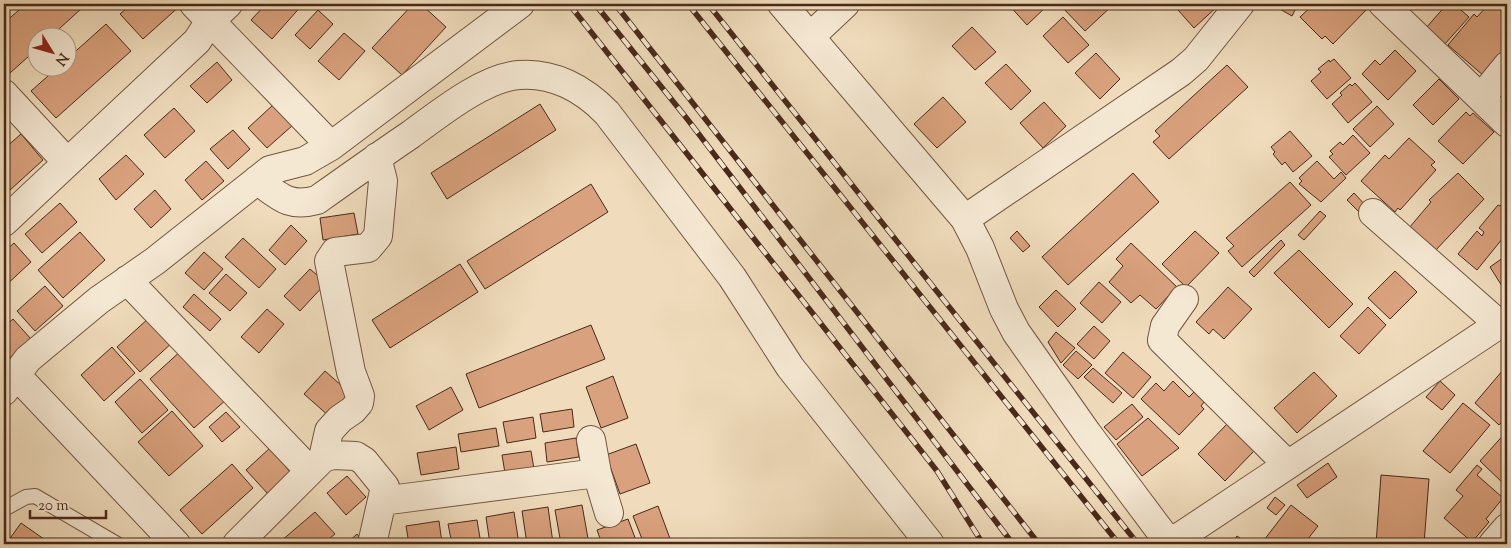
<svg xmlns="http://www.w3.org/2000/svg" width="1511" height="548" font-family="'Sorts Mill Goudy',serif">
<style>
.building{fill:#d9a17d;stroke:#49291a}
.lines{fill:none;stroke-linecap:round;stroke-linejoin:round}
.lane-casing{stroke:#735642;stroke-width:16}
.street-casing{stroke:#735642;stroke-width:30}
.lane{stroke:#f5e8d3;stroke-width:14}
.street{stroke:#f5e8d3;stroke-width:28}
.rail-casing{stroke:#49291a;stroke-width:5.5}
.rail{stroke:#f5e8d3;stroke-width:4;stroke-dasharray:11;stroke-linecap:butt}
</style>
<rect width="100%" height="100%" fill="#f0dcbc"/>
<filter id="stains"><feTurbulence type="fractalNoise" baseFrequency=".004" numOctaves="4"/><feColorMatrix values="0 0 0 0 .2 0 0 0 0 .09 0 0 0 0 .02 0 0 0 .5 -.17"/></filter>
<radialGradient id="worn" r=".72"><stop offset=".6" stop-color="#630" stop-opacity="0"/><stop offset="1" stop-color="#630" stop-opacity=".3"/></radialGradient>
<path class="building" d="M26,4H76L81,9L49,38H38V48L10,73L4,65V23Z
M132,4H182L143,39L120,14Z
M266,4H303L272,39L251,20Z
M413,4H421L446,27L402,75L372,48Z
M1008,4H1047L1048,5L1027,25Z
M1059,4H1114L1085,31Z
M1184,4H1220L1194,28L1178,10Z
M1271,4H1293L1297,6L1292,16Z
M1314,4H1369L1371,5L1333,44L1325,36L1322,39L1300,17Z
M1447,4H1454L1469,17L1444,45L1426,28Z
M1489,4H1507V49L1484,76L1448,45L1474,14L1477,17Z
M318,10L333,24L310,49L295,35Z
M1063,17L1089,45L1068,63L1043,36Z
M106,24L131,51L56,118L31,91L57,68H68V58Z
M972,27L996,52L975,70L952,46Z
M344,33L365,51L339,80L318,61Z
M1395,50L1416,71L1388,100L1362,74L1375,60L1380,65Z
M1096,53L1120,79L1100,99L1075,73Z
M1334,59L1351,78L1327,99L1311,81L1321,72L1318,69L1329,60L1330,62Z
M217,62L232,80L207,103L190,86Z
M1006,64L1031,91L1011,110L985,83Z
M1227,65L1248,87L1169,159L1153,142L1160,136L1155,131Z
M1439,79L1459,99L1433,125L1413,105Z
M1355,83L1372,102L1348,123L1332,104L1342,95L1340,93L1350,84L1352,86Z
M943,97L966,122L937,148L914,124Z
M1044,102L1066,126L1043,148L1020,123Z
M274,104L293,125L267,148L248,128Z
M540,104L556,130L447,199L431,173Z
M1377,106L1394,124L1370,147L1353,129Z
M174,108L195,131L165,158L144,135Z
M1466,112L1470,116L1473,113L1494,132L1463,164L1438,141Z
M233,130L250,149L228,169L210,149Z
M1290,131L1312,156L1293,172L1285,162L1282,165L1273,154L1275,152L1271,147Z
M21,134L43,160L9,191L4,185V149Z
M1353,135L1370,153L1346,175L1329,157L1333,154L1330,151L1340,142L1343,145Z
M1409,138L1435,162L1431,165L1436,170L1400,210L1398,208L1395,212L1361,181L1385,155L1389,159Z
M126,155L144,174L116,200L99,179Z
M206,161L224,181L202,200L185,180Z
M1317,161L1334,179L1341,172L1346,178L1321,202L1299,184L1302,181L1299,178Z
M1133,173L1159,202L1068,285L1042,257Z
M1458,173L1484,199L1434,252L1409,228L1431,202L1429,200Z
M1290,182L1311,205L1242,267L1228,251L1234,246L1226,238Z
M591,184L608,212L485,289L467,261Z
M155,190L171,209L151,228L134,209Z
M1354,193L1368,208L1361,214L1347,200Z
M60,203L77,222L42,253L25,234Z
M1503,203L1507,207V233L1477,270L1458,254L1477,231L1482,236L1484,232L1479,228L1498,205L1500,206Z
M1320,211L1326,216L1304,240L1298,235Z
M354,213L358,234L323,240L320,218Z
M291,225L307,241L285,265L269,250Z
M1017,231L1030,246L1023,252L1010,238Z
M1195,231L1219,253L1186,287L1162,264Z
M80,232L105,260L63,298L38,270Z
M243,238L276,269L259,288L225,257Z
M1281,240L1285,245L1254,277L1249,272Z
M14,243L31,262L4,287V252Z
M1131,243L1177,287L1156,309L1140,295L1131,303L1109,282L1123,266L1116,259Z
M1299,250L1353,304L1329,328L1274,273Z
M204,252L223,269L204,290L185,273Z
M1507,255V294L1490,267Z
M460,264L478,292L390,348L372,320Z
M310,269L326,283L300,311L284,296Z
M1395,271L1417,292L1390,319L1368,298Z
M226,274L247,293L230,311L209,293Z
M1099,282L1121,302L1102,323L1080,303Z
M45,286L63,306L35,331L17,311Z
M1228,287L1252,309L1224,339L1213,329L1209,334L1196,322Z
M1056,290L1076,309L1058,327L1039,307Z
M194,294L221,319L210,331L183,307Z
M1368,307L1386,325L1359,354L1340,336Z
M267,309L284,324L259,353L241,337Z
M150,317L173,342L140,372L117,347Z
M13,319L31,339L4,363V327Z
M591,325L605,359L479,408L466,374Z
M1094,326L1110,341L1094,359L1077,344Z
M1056,332L1075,348L1061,363L1048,342Z
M112,347L135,373L104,401L81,375Z
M183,349L227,399L194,428L150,379Z
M1076,351L1092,365L1078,379L1063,365Z
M1123,352L1151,377L1133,398L1105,373Z
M1093,368L1122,393L1113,403L1084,377Z
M1503,370L1507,374V416L1499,425L1475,403Z
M325,371L351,394L330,417L304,394Z
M1314,372L1337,396L1297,433L1274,408Z
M613,376L628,418L601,428L586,387Z
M140,379L168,410L142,433L115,402Z
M1173,381L1189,397L1195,391L1205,401L1201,406L1204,409L1179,435L1141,399L1156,383L1164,391Z
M1440,381L1455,395L1442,410L1426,397Z
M451,387L463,410L429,430L416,406Z
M1463,403L1490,425L1450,473L1423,451Z
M1132,404L1143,417L1116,440L1104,427Z
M572,409L574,427L543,432L540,414Z
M172,411L203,446L169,476L138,442Z
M226,412L240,427L222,442L209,427Z
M533,417L536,438L507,443L503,422Z
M1148,418L1179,448L1142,476L1117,444Z
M1228,423L1255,450L1225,481L1198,454Z
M496,428L499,446L461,452L458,434Z
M1507,431V487L1480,461Z
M576,438L579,457L547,462L545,443Z
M636,444L650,483L620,494L606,455Z
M456,447L459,469L421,475L417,453Z
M270,448L291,473L268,494L246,470Z
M531,451L534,469L505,473L502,455Z
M1328,463L1337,477L1307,498L1297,485Z
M232,464L253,488L202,534L180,510Z
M1477,465L1482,469L1477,475L1503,498L1486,519L1489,522L1472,542L1444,518L1463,496L1456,490Z
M1381,475L1429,479L1424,544H1376Z
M347,476L366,497L346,515L327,493Z
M1275,497L1285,505L1276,515L1267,508Z
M582,505L589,544H561L555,510Z
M1291,505L1318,526L1304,544H1261Z
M658,506L672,544H644L633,516Z
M548,507L553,543L527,544L522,511Z
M315,512L335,534L323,544H284L281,541Z
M514,512L519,544H490L486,517Z
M628,519L637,543L602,544L597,530Z
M477,520L481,544H452L448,524Z
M439,521L442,543L409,544L406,526Z
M21,523L51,544H6Z
M357,534L365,544H346Z
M1237,536L1248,544H1231Z"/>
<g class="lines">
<defs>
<path id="lane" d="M4,509L26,497L35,496L117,544"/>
<path id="street" d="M194,4L331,146
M782,4L965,219L980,248L1004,309L1016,332L1087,433L1170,544
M1383,4L1507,123
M811,36L845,4
M4,94L67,162
M1481,98L1507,66
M257,180C279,196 288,208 317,200C348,178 379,156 410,135C439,114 483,78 519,75C553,72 584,89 607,113L732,277L790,367L930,544
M1373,213L1499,324
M965,219L1181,72L1196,59L1240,4
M4,222L197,41L210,21L228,4
M127,280L310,471
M1184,299L1165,326L1162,340L1287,464
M17,376L176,544
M4,391L28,359L99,300L155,261L270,170L305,161L331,146L520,4
M591,440L597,473L609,513
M323,458L329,431L340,419L353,410L359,403L360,396L351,372L329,261L335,252L368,248L378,236L383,181L377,157
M382,501L597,473
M237,544L323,458L333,455L356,456L364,461L385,487L372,544
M1169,544L1507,319
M1493,544L1507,528"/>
</defs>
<use href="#lane" class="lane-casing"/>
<use href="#street" class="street-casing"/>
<use href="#lane" class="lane"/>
<use href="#street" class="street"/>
<defs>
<path id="rail" d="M569,4L937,471L983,544
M595,4L688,120L1013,544
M615,4L1039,544
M688,4L1119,544
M708,4L1138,544"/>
</defs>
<use href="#rail" class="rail-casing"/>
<use href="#rail" class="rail"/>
</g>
<rect width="1511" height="548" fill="none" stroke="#f0dcbc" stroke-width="20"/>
<rect x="5" y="5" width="1501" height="538" fill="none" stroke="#49291a" stroke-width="2.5"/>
<rect x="10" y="10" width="1491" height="528" fill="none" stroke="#49291a"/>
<g transform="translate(52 52) rotate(127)"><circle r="24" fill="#f5e8d3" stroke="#b09c89"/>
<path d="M0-4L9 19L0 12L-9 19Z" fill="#8f2418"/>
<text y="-8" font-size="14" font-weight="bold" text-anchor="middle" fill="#49291a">N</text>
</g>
<path d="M30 510v8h76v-8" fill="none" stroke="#49291a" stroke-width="2.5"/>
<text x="38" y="510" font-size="15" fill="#49291a" stroke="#f5e8d3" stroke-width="4" paint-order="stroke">20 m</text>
<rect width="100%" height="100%" filter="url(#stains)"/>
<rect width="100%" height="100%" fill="url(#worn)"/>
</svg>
